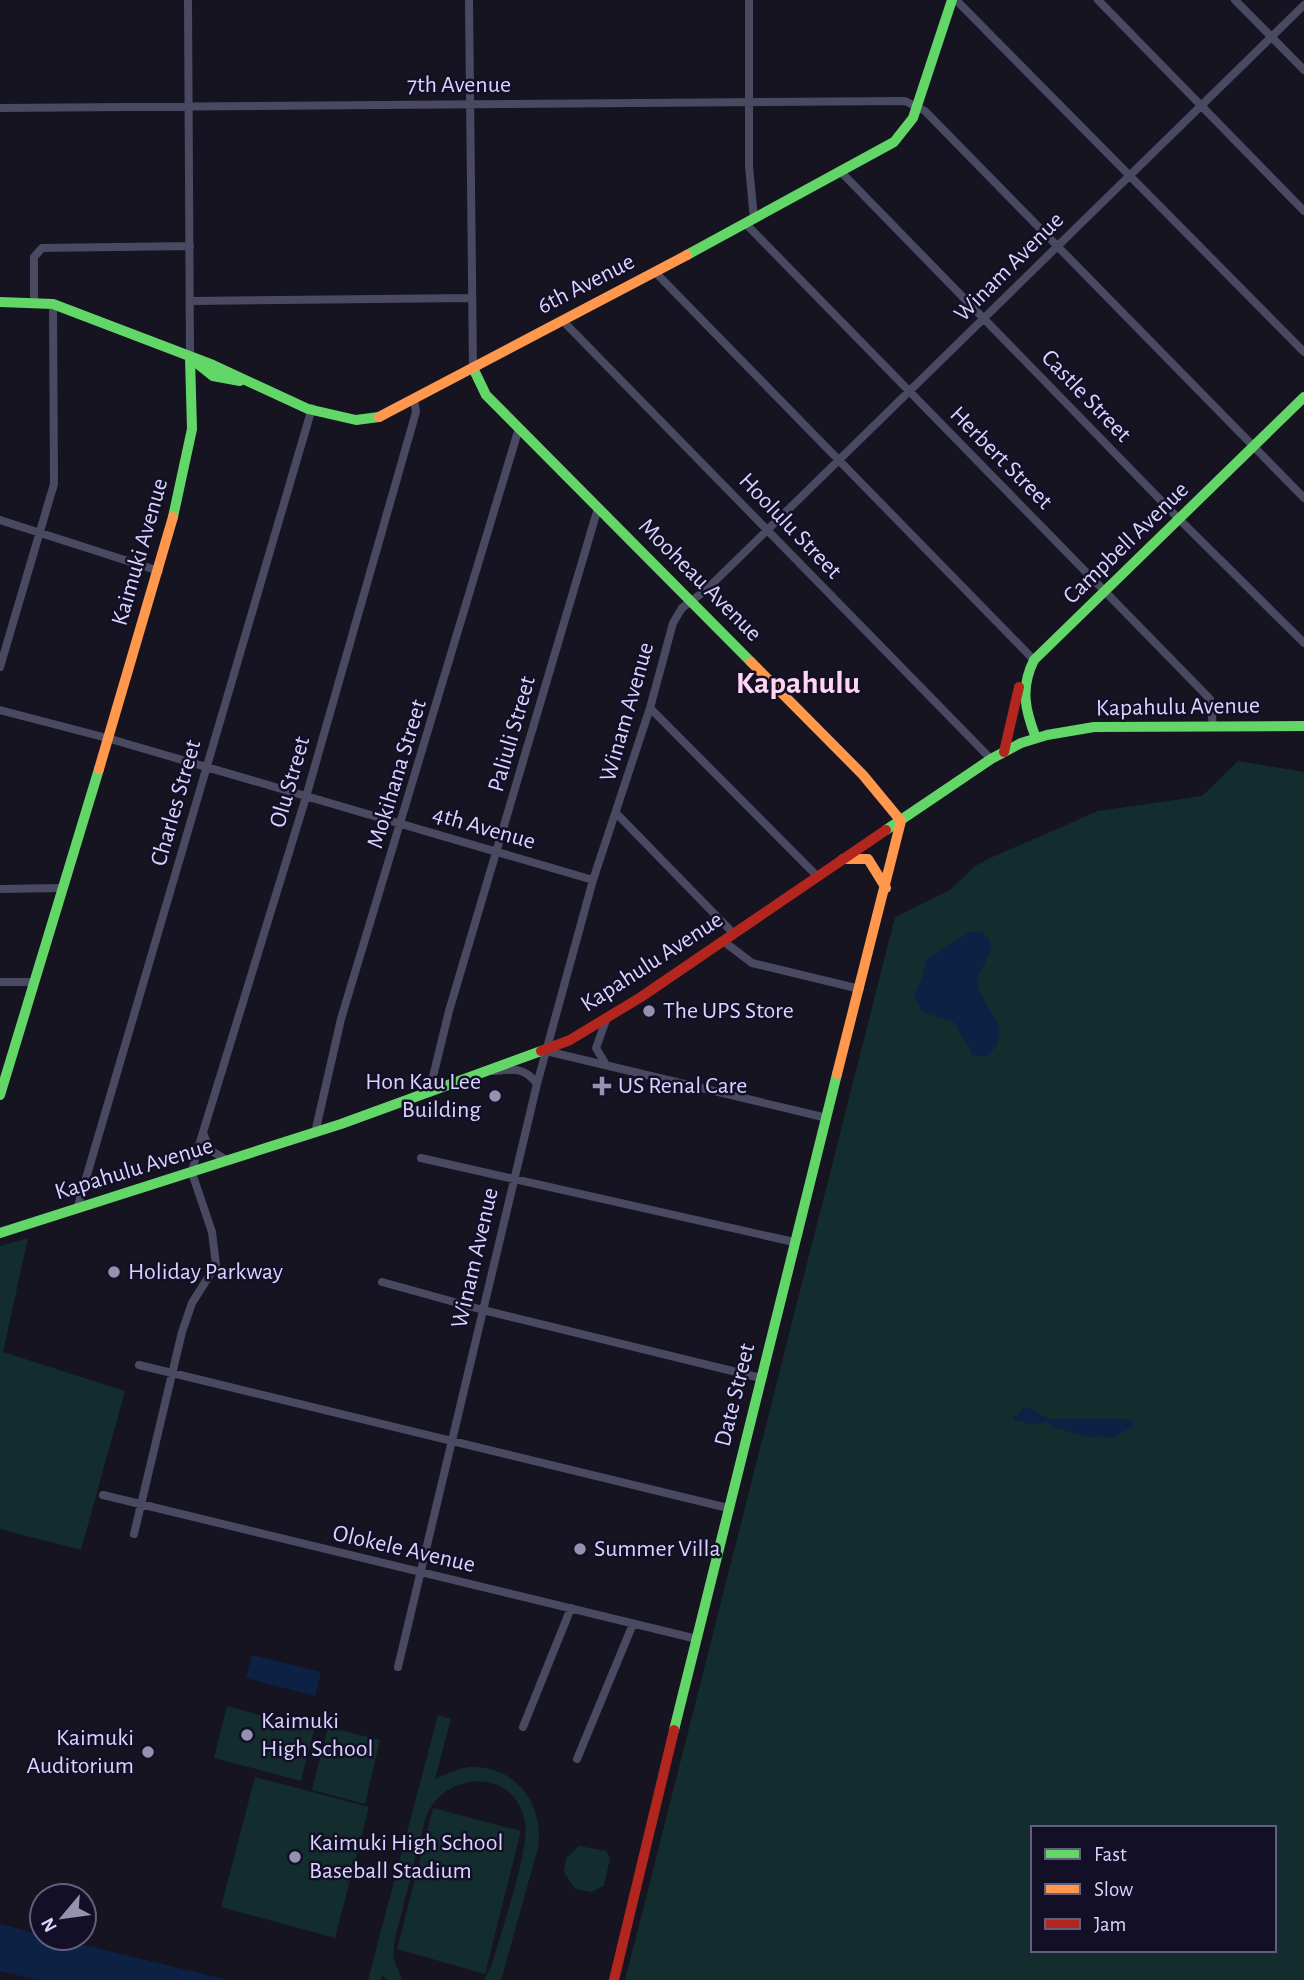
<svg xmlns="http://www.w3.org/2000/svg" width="1304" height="1980" font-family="'Alegreya Sans',sans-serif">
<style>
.green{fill:#132c2d;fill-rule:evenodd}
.water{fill:#0d2144}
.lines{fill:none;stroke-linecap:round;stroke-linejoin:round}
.street{stroke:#4a4962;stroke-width:8}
.fast{stroke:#63d668;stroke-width:10}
.slow{stroke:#ff974d;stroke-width:10}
.jam{stroke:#b3261e;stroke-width:10}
.poi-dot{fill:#9591b1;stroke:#130f26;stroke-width:2.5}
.labels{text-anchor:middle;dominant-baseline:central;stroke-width:5;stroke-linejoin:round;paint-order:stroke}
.street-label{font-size:24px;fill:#d9d4ff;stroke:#130f26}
.poi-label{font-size:24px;fill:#d9d4ff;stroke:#130f26;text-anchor:start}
.district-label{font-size:32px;font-weight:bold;fill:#ffd6f0;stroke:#130f26}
</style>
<rect width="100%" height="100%" fill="#161421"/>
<path class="green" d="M1238,761L1304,772V1980H625L895,917L950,890L975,866L990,858L1098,811L1202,796ZM1033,1828H1274V1950H1033Z
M28,1238L3,1352L125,1391L81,1550L0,1529V1246Z
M227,1706L314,1730L301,1781L214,1758Z
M438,1715L451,1719L435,1779C447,1774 458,1768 471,1767C516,1765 545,1806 538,1848L502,1977L500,1980H484L492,1964C501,1931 529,1853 525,1823C517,1767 442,1769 425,1820L395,1939L393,1957L402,1980H386L383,1975L381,1980H368Z
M328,1727L380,1740L365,1804L312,1790Z
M255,1777L369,1807L335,1938L221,1907Z
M433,1808L521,1831L485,1974L397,1949Z
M579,1846L606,1851L610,1858L604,1886L591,1892L575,1889L564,1872L566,1858Z"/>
<path class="water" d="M970,932L983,933C1002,948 980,964 977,981C980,1008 1020,1033 985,1057L973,1055L954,1022L923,1012L914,996L922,979L926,959Z
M1024,1406L1049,1419H1132L1134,1426L1112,1438L1097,1436L1091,1438L1052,1427L1048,1422L1031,1424L1014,1420L1013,1417L1018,1416Z
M252,1655L321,1672L315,1696L246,1678Z
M0,1924L42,1935V1938H55L228,1980H38L0,1971Z"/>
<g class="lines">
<path class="street" d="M188,0L190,358
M469,0L473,368
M749,0V166L754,219
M956,0L1304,352
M1098,0L1304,211
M1235,0L1304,70
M0,108L905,101L925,111L1304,498
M842,173L1180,520L1304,643
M746,224L1210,699L1213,726
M655,272L1034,660
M191,301L470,298
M34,302V257L42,248L190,246
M562,320L991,759
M0,520L159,571
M0,667L54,484L53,304
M650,708L817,876
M0,710L107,738L593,880
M617,814L734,934
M0,889L61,888
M723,941L752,963L860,989
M0,982H33
M546,1051L827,1118
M605,1063L596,1048L606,1020
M494,1071C514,1069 525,1067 537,1084
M429,1093L449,1011L598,508
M203,1133L210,1150L228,1161
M315,1133L341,1019L519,428
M421,1158L794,1242
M77,1209L312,408
M382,1282L483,1310L761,1378
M139,1365L728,1508
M103,1495L697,1639
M134,1534L182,1332L192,1303L216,1265L212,1232L192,1173L196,1155L306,797L416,412L414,399
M398,1667L537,1084L593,880L650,708L673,623L682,608L706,590L1304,5
M523,1727L571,1608
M577,1759L633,1624"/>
<path class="fast" d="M687,255L894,142L913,118L952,0
M0,302L53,304L213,365L308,409L356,420L379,417
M193,360L213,376L240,381
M473,368L486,395L751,662
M173,517L192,429L190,358
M1036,738C1025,710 1020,688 1034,660L1304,397
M886,830L991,759L1021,743L1047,735L1094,727L1304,726
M0,1095L99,769
M0,1233L341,1124L541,1051
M674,1730L837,1074"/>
<path class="slow" d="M379,417L687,255
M751,662L863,775L901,821
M99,769L173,517
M843,859H868L886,888
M837,1074L901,821"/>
<path class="jam" d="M1004,752L1019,687
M541,1051L570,1040L641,997L886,830
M614,1980L674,1730"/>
</g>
<g class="poi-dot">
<circle cx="649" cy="1011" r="7"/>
<path d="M598.5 1075.5h7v7h7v7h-7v7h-7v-7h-7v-7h7z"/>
<circle cx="495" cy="1096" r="7"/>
<circle cx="114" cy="1272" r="7"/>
<circle cx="580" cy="1549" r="7"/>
<circle cx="247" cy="1735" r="7"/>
<circle cx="148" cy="1752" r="7"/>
<circle cx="295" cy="1857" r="7"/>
</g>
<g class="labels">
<g class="street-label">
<text x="459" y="85">7th Avenue</text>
<text transform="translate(1009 267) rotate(-45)">Winam Avenue</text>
<text transform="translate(586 284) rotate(-27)">6th Avenue</text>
<text transform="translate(1086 396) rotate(46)">Castle Street</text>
<text transform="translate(1001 458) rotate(45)">Herbert Street</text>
<text transform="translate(790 526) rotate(46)">Hoolulu Street</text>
<text transform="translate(1126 543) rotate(-44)">Campbell Avenue</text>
<text transform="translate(140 552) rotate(-74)">Kaimuki Avenue</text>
<text transform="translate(700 580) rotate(45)">Mooheau Avenue</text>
<text transform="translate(1178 707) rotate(-1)">Kapahulu Avenue</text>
<text transform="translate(627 712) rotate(-74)">Winam Avenue</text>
<text transform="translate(512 734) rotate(-74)">Paliuli Street</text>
<text transform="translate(397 774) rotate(-73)">Mokihana Street</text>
<text transform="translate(290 782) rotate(-74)">Olu Street</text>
<text transform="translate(176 803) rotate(-74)">Charles Street</text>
<text transform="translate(484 828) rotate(16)">4th Avenue</text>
<text transform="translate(652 962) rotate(-33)">Kapahulu Avenue</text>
<text transform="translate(134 1169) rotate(-17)">Kapahulu Avenue</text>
<text transform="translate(475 1258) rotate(-77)">Winam Avenue</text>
<text transform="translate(735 1395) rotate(-76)">Date Street</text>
<text transform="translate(404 1549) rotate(13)">Olokele Avenue</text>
</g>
<g class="poi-label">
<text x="663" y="1011">The UPS Store</text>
<text x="481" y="1082" text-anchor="end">Hon Kau Lee<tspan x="481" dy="28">Building</tspan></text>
<text x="618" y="1086">US Renal Care</text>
<text x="128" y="1272">Holiday Parkway</text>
<text x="594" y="1549">Summer Villa</text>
<text x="261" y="1721">Kaimuki<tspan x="261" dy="28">High School</tspan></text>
<text x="134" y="1738" text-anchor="end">Kaimuki<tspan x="134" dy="28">Auditorium</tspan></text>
<text x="309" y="1843">Kaimuki High School<tspan x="309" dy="28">Baseball Stadium</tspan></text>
</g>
<g class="district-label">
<text x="798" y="683">Kapahulu</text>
</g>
</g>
<rect x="1031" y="1826" width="245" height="126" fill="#130f26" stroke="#625e7d" stroke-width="2"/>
<rect x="1045" y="1849" width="35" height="10" fill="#63d668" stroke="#625e7d" stroke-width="2"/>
<text x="1094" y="1861" font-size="21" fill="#d9d4ff">Fast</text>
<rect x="1045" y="1884" width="35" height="10" fill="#ff974d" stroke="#625e7d" stroke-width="2"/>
<text x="1094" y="1896" font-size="21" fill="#d9d4ff">Slow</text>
<rect x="1045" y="1919" width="35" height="10" fill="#b3261e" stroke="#625e7d" stroke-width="2"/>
<text x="1094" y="1931" font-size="21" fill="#d9d4ff">Jam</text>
<g transform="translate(63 1917) rotate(241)"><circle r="33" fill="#130f26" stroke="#625e7d" stroke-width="2"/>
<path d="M0-5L12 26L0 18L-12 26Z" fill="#9591b1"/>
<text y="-10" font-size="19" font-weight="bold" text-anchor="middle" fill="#d9d4ff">N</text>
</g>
</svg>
